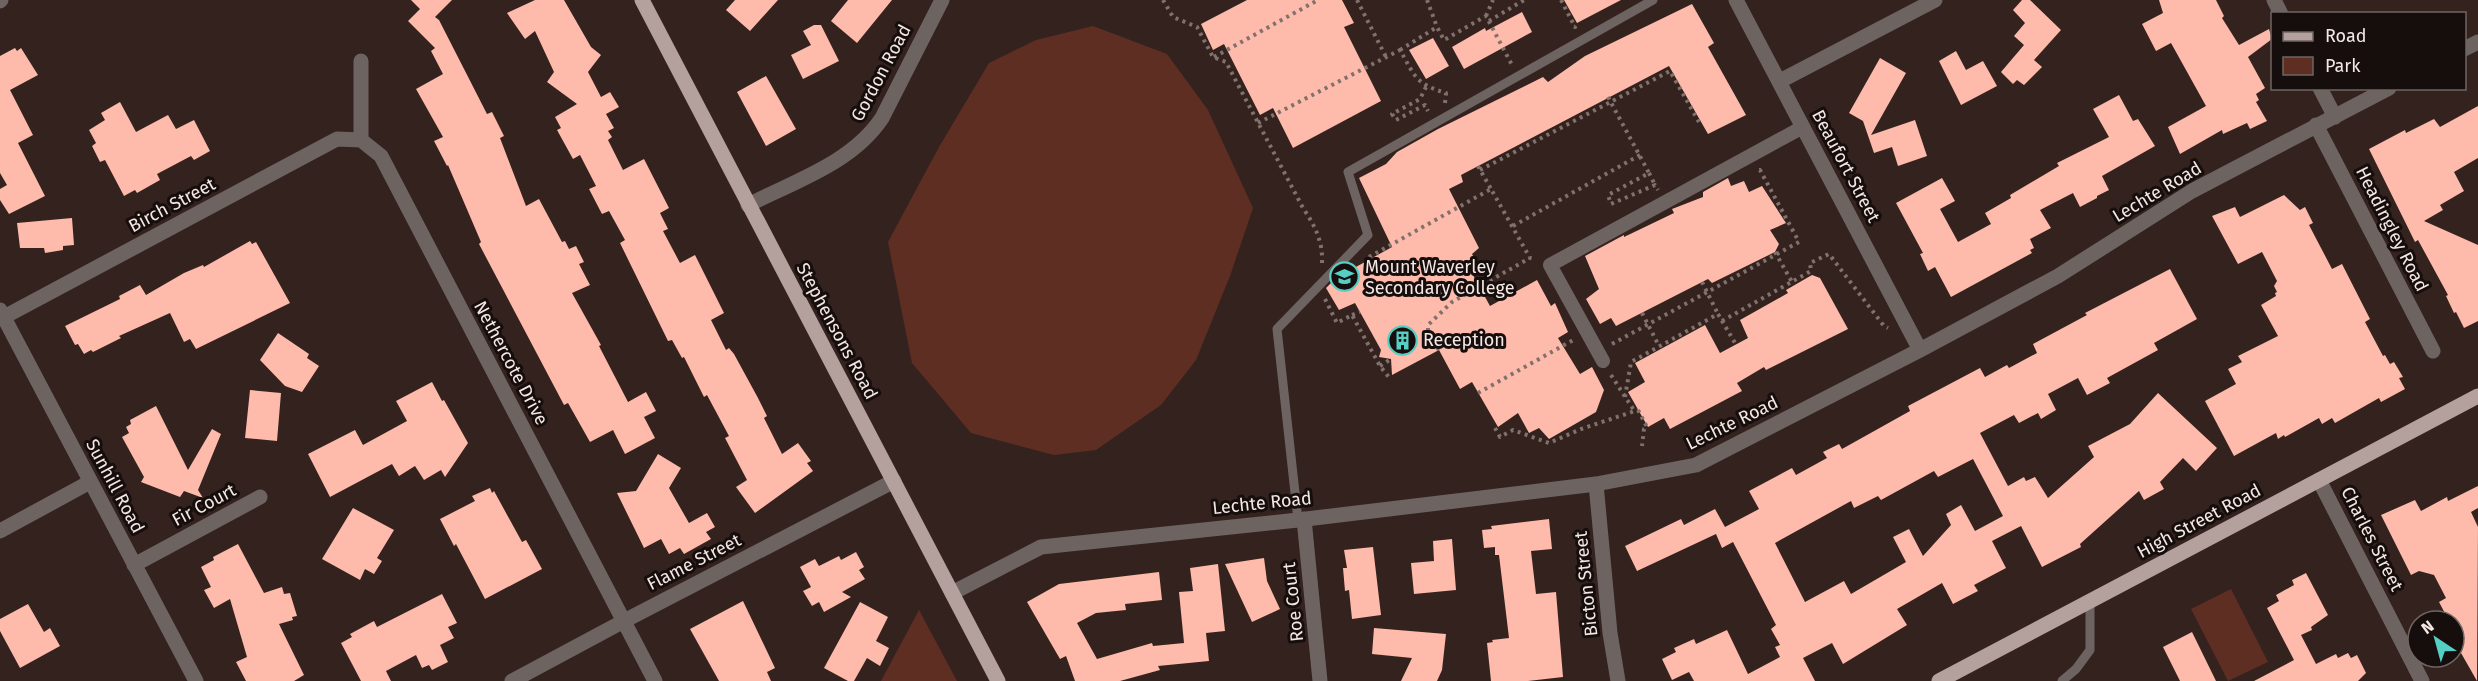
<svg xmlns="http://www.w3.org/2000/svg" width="2478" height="681" font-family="'Fira Sans',sans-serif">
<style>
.green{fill:#5e2e23}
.building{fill:#febaab;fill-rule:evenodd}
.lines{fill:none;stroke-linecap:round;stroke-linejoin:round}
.path{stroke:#81716d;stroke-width:4;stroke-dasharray:3 4.5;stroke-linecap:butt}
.service{stroke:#6d6462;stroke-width:9}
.pedestrian{stroke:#6d6462;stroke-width:14}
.minor{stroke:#6d6462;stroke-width:15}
.primary{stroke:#b4a09c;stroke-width:15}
.path-bridge{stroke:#81716d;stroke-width:4;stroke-dasharray:3 4.5;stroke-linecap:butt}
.labels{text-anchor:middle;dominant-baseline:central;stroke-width:6;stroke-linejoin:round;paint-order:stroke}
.street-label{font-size:18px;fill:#f4e7e4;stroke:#160e0c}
.poi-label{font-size:18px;fill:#f4e7e4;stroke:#160e0c;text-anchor:start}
</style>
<rect width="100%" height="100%" fill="#34221e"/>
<path class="green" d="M1093,26L1167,54L1208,110L1253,208L1230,276L1196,360L1161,405L1096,450L1054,455L971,433L912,363L888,242L939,147L989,63L1036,40Z
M2231,589L2268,662L2228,681L2191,609Z
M919,610L957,681H881Z"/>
<path class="building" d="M411,0H452L435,17L439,20L487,114L492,112L504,136L500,138L526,206L539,199L562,242L565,241L569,249L576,246L584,262L579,264L590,285L572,293L601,345L599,346L628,402L646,392L656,411L644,417L655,438L625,454L613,430L590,442L568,403L564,405L479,244L481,242L448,165L447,166L434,141L443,137L416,89L443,74L431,51L435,48L408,21L420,9Z
M535,0H564L591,47L601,55L588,72L601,97L610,92L619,107L606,114L614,128L608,131L612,137L608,140L623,170L644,159L669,208L660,213L668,229L663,231L680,263L695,255L724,313L711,320L726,350L729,348L734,354L758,398L767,416L764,418L782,454L798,443L811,461L807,463L813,471L755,513L736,487L747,480L725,438L729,436L707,395L704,397L684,357L682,358L672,340L668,341L620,243L625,240L609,211L602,214L589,189L596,186L580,155L573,159L557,130L561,128L555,117L577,104L547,82L554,72L535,31L525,39L507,13Z
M735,0H778L750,31L726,10Z
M848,0H892L857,43L831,21Z
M1247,0H1342L1354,23L1344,27L1381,101L1293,148L1273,108L1260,115L1224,44L1213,50L1201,24Z
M1564,0H1621L1577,23Z
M2022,0H2030L2061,30L2034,60L2042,67L2024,85L2017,80L2013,84L2001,72L2024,45L2014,36L2025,23L2013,10Z
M2159,0H2216L2224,16L2222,18L2239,45L2269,29L2272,39L2248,57L2265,88L2256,94L2259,100L2256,102L2267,121L2250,129L2247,123L2223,134L2222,130L2180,154L2168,127L2206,106L2171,43L2156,51L2142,24L2163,13Z
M1692,4L1714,43L1708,47L1746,115L1708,134L1669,66L1461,175L1463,182L1449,189L1479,248L1472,254L1481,271L1473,275L1490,306L1537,280L1551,306L1555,303L1568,332L1558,338L1580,374L1592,367L1604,390L1596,412L1549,439L1539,428L1529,433L1518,413L1498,427L1472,382L1460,389L1439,350L1392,375L1391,359L1379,357L1381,350L1355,303L1339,310L1326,288L1336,278L1392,247L1359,178L1386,164L1397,152L1438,129L1543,77L1548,82L1585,56Z
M1522,12L1532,32L1464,69L1452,47L1485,28L1486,31Z
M814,25H821L839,61L803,79L791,55L811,45L803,31Z
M1433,38L1449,66L1426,79L1409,50Z
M15,48L17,51L21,48L38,75L10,90L33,135L18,143L45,196L9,214L0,200V189L7,185L0,173V56Z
M1956,51L1966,70L1983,61L1997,86L1961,105L1939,61Z
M1880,58L1906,73L1871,135L1915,120L1927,156L1898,166L1892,147L1874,153L1863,121L1849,113Z
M766,76L796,129L766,146L737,92Z
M2119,95L2133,121L2138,119L2155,146L2102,176L2109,190L2097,196V198L2080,207L2073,193L2040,210L2051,228L2030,239L2034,248L2030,250L2032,253L1951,297L1935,267L1928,271L1920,254L1923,253L1896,203L1942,178L1955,201L1940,209L1958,242L1991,224L1985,213L2011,198L2010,195L2059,166L2057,163L2109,137L2093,109Z
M120,102L136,132L168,115L176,129L194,120L210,151L194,160L191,156L157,174L160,180L137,193L135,190L124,196L105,160L100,162L92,146L96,143L89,130L105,120L101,113Z
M2478,106V158L2454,172L2464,191L2440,205L2443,210L2424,221L2478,245V321L2464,328L2456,312L2454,313L2446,296L2448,295L2418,240L2415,242L2369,149L2405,130L2406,133L2434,119L2440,127Z
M1728,178L1731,186L1744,181L1749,192L1762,186L1786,223L1770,230L1779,244L1775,252L1712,283L1708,279L1616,326L1611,318L1600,324L1586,299L1599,289L1585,256L1624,235V237L1674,213L1672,209L1703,197V192Z
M2284,195L2300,210L2305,207L2313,223L2309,225L2332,269L2342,264L2370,319L2365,322L2383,356L2385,355L2390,364L2394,362L2403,377L2399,378L2405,389L2381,402L2379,398L2335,423L2332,418L2322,424L2319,418L2285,437L2284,435L2278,439L2276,433L2234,456L2205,401L2236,384L2228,369L2242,362L2238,356L2278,336L2261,305L2276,296L2275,293L2277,292L2274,286L2277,281L2262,252L2238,264L2212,216L2235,207L2240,217Z
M72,218L74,245L63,246V250L45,253L44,248H20L17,223Z
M250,241L252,244L256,242L290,303L196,349L190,339L184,342L170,313L119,336L121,338L93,352L91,350L84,354L78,344L75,345L65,326L120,299L119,296L140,285L146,295L184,273L203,265L204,267Z
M2170,269L2197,319L2154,343L2158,350L2107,378L2110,383L2087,395L2078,378L2048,394L2056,410L2041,419L2038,413L2019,423L2014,415L1980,433L2008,486L2024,477L2026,481L2035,477L2048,498L2094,457L2088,446L2130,424L2158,393L2217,448L2196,471L2183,458L2160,482L2164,489L2144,500L2139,491L2080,544L2081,547L2042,567L2021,526L1992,541L2006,568L1974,585L1978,591L1953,604L1942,583L1897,609L1907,625L1843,664L1832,643L1803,658L1815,681H1694L1689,672L1672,680L1662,659L1676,652L1674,648L1694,639L1696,644L1727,630L1748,674L1780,657L1775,647L1780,645L1771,629L1776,625L1733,542L1722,548L1716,534L1637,571L1625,546L1681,519L1684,525L1715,509L1725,527L1759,509L1749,491L1792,468L1796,475L1827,458L1823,452L1839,444L1842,449L1910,411L1908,406L1980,368L1985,377L2007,365L2009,368L2037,353L2033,344L2087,315L2085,313ZM1973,459L2003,516L1975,531L1961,505L1946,514L1951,525L1923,556L1909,529L1893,537L1906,562L1851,594L1844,581L1805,602L1775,543L1851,501L1854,508L1878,496L1881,500L1934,471L1938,477Z
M1812,275L1820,278L1848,329L1766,370L1764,367L1737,383L1742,391L1670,429L1664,418L1648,427L1628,392L1645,382L1635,363L1705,325L1720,353L1748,338L1740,320L1788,293L1786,290Z
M278,333L309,354L307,358L319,366L302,392L285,386L260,360Z
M432,382L442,401L444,400L468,443L445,477L441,470L424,480L415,466L399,476L392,464L330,497L308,454L355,430L363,445L407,421L396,401Z
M250,390L281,393L277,441L245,438Z
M156,406L188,470L212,429L221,434L198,490L203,498L184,491L180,497L141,482L144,477L122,437L129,433L126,427L131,424L130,420Z
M658,454L681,468L669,488L689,523L707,513L715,527L706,532L711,539L684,554L680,548L669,554L661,539L644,548L617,493L636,491Z
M2478,486V508L2471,512L2478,527L2477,681L2457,646L2461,644L2454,631V621H2449L2439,602L2446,598L2434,575L2419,571L2411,575L2381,515L2415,500L2421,511L2447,497L2448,501Z
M490,488L492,493L494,491L522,542L526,540L542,569L485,599L456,544L454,546L440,519L475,501L472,496Z
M353,508L394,530L377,558L382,561L374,574L365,569L360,580L322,559Z
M1549,519L1552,549L1531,551L1536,594L1556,592L1563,677L1528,681H1491L1487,643L1493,642L1492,640L1509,638L1499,555H1495V547L1484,548L1482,530L1492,529L1491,526Z
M1452,539L1456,590L1414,594L1411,563L1434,561L1433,541Z
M238,544L264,593L282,587L284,594L290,593L297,616L292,617L293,620L279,624L304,675L294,681H246L236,662L247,657L230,599L214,608L204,590L211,587L201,567L214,560L213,557Z
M1373,547L1381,615L1352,619L1349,590L1345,591L1343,568H1347L1344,550Z
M856,552L864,567L859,570L865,579L842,592L851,597L824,612L819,602L812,606L803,591L811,587L800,567L815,559L819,566L839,556L841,560Z
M1264,558L1267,581L1280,609L1252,622L1225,564Z
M1218,564L1225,631L1206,633L1209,661L1158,666L1160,670L1120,681H1075L1066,656L1060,659L1027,602L1059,584L1159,572L1162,600L1125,604L1126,610L1096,613L1077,623L1097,659L1152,643L1153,646L1184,643L1179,592L1193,591L1190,568Z
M2306,573L2328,615L2311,627L2312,630L2301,635L2316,664L2336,654L2338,658L2348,653L2351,658L2357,655L2366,673L2358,681H2254L2294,660L2267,608L2279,601L2276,595L2294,585L2292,580Z
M442,594L457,623L448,627L454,638L440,645L448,662L432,670L429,665L422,668L416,655L386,671L391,681H361L341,643L352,637L350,634L374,621L377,627Z
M743,601L775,668L767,672L771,681H719L690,629Z
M860,602L888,617L876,641L889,648L880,666L867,658L854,681H848L824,668Z
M28,604L44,632L50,628L60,646L20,668L0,631V619Z
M1374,628L1446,634L1442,670L1437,681H1401L1412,658L1372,654Z
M2192,632L2216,681H2180L2163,647Z"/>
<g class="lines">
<path class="path" d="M1163,0L1173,17L1197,27L1213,57L1226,62L1303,208C1315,226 1323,241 1322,263
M1357,0L1386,57
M1427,0L1437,27
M1561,0L1575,27L1576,26
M1486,16L1493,0
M1489,21L1524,0
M1400,50L1437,27L1444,40L1486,16L1512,65
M1214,57L1318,0
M1426,87L1420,99L1392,114L1396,120L1425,105L1428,111
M1608,97L1649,173L1608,195L1611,204L1655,185L1658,190
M1258,123L1400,50C1415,76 1415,84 1446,93L1445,103
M1478,166L1491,189
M1480,170L1670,71L1699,122
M1649,173L1655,185
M1513,226L1640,155
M1369,257L1491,189L1530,258L1535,259
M1325,299L1337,323L1352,315L1380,366L1391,380
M1352,315L1360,312
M1722,321L1811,271L1810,263L1829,254L1884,326L1888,328
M1612,344L1799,242L1760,170L1757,171
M1439,350L1428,334V325L1452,302L1530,258
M1380,366L1391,359
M1611,375L1635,412
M1478,393L1575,339
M1625,397L1631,362L1718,314L1735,343
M1638,410L1647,427L1644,429L1642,446
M1495,428L1500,437L1513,430L1549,443L1581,429L1638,410"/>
<path class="service" d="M1298,520L1277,329L1368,235L1348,172L1653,0
M2062,681L2076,669L2090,650V602"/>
<path class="pedestrian" d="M1603,361L1550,265L1803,127"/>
<path class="minor" d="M1736,0L1920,350
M2274,0L2281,14
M0,1L1,0
M2464,49L2478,42
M361,61V140
M1780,81L1935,0
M2320,88L2335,117
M2316,125L2433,351
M361,140L381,156L655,681
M748,205C795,181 852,163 882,118L942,0
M0,310L196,681
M4,317L337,139L361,140
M2319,480L2422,681
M1596,484L1610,633L1618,681
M1304,519L1320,681
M0,531L90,482
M134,565L260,497
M952,593L1041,547L1298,520L1596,484L1696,465L1920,350L2058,276L2192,191L2389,88
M512,681L624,621L894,481"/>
<path class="primary" d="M642,0L998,681
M1939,681L2478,396"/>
<path class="path-bridge" d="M1775,252L1792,282
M1702,282L1718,314
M1642,313L1659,346"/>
</g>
<defs>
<symbol id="school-ring" viewBox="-11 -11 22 22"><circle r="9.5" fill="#160e0c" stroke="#55cec4" stroke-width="1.5"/><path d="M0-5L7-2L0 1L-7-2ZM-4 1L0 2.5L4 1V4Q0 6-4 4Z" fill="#55cec4"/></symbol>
<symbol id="building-ring" viewBox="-11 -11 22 22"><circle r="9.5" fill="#160e0c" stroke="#55cec4" stroke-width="1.5"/><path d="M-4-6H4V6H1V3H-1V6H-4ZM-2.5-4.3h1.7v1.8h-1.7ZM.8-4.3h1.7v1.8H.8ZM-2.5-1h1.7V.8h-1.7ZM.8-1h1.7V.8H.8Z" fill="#55cec4"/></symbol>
</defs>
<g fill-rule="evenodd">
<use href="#school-ring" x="1328" y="260" width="33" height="33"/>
<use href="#building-ring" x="1386" y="324" width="33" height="33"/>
</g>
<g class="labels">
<g class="street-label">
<text transform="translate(881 73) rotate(-62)">Gordon Road</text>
<text transform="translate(1846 166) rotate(62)">Beaufort Street</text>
<text transform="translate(2157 192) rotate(-31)">Lechte Road</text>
<text transform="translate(172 205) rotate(-28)">Birch Street</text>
<text transform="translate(2392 229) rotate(63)">Headingley Road</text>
<text transform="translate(837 331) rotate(62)">Stephensons Road</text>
<text transform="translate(511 363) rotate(62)">Nethercote Drive</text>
<text transform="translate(1732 423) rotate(-26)">Lechte Road</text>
<text transform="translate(115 486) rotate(62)">Sunhill Road</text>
<text transform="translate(1262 503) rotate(-6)">Lechte Road</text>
<text transform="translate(204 505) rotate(-28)">Fir Court</text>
<text transform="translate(2199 521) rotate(-28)">High Street Road</text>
<text transform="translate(2372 539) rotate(63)">Charles Street</text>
<text transform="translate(694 562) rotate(-27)">Flame Street</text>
<text transform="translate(1586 584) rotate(-96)">Bicton Street</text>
<text transform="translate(1293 602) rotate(-96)">Roe Court</text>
</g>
<g class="poi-label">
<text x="1365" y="267">Mount Waverley<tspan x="1365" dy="21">Secondary College</tspan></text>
<text x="1423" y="340">Reception</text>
</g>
</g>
<rect x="2271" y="12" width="195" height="78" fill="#160e0c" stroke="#6f6562" stroke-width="1.5"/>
<rect x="2283" y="32" width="30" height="9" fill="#b4a09c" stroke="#6f6562" stroke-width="1.5"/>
<text x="2325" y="42" font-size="18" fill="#f4e7e4">Road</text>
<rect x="2283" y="57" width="30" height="18" fill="#5e2e23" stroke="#6f6562" stroke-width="1.5"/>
<text x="2325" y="72" font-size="18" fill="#f4e7e4">Park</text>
<g transform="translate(2436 639) rotate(324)"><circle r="28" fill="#160e0c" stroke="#6f6562" stroke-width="1.5"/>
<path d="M0-4.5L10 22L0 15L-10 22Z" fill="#55cec4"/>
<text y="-9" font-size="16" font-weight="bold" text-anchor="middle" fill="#f4e7e4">N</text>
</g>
</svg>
